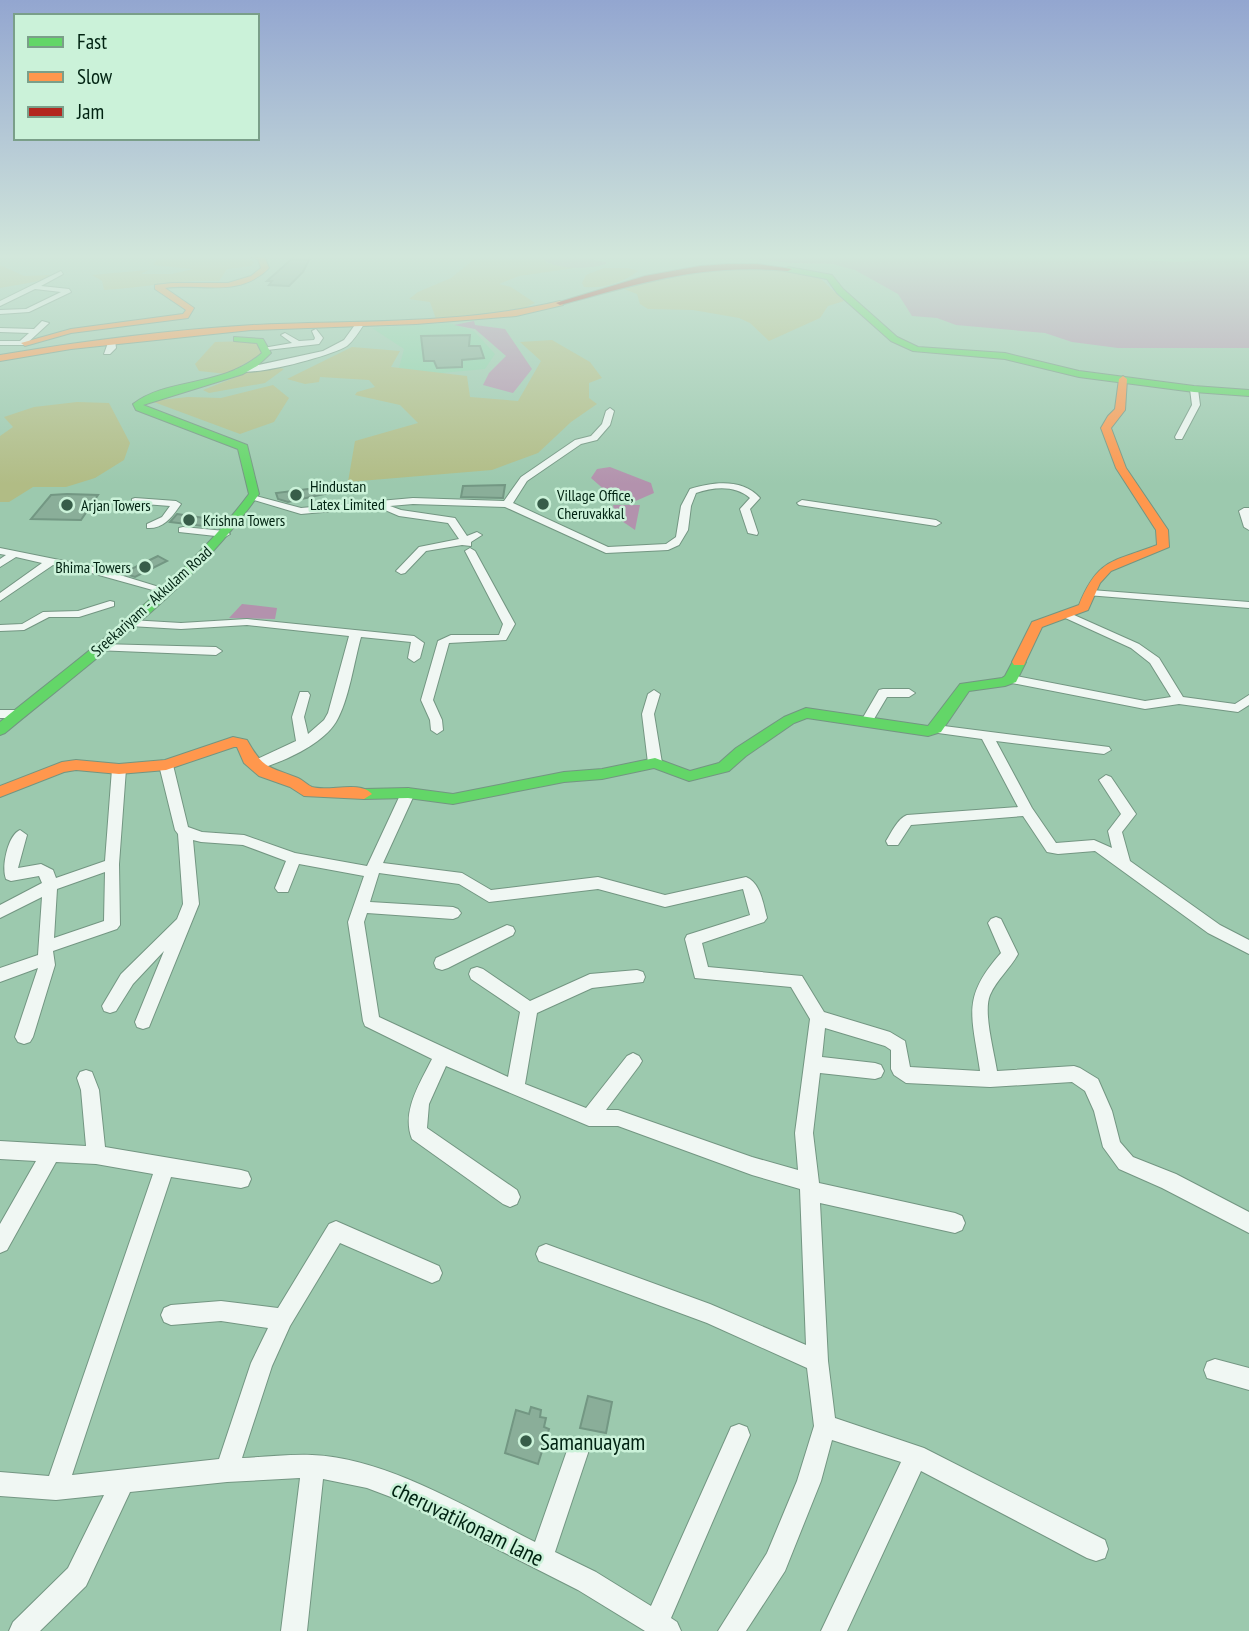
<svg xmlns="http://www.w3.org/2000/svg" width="1249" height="1631" font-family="'PT Sans Narrow',sans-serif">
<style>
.built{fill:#8ad0a7}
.green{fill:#b1bc85}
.water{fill:#b392ad}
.building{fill:#8aae99;stroke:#739783;stroke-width:2}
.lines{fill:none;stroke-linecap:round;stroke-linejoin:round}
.street-casing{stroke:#739682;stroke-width:2}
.fast-casing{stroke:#739682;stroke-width:2}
.slow-casing{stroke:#739682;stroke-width:2}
.jam-casing{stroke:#739682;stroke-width:2}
.street{fill:#f0f7f3;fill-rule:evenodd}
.fast{fill:#63d668;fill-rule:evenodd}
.slow{fill:#ff974d;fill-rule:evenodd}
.jam{fill:#b3261e;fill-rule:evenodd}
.poi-dot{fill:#375d49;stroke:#cbf2d9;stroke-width:2.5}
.labels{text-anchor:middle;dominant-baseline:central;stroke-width:5;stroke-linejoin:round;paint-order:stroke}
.far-poi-label{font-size:16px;fill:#012312;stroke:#cbf2d9;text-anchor:start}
.far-street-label{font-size:16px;fill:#012312;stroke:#cbf2d9}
.near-poi-label{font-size:23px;fill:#012312;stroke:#cbf2d9;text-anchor:start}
.near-street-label{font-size:23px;fill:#012312;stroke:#cbf2d9}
</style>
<rect width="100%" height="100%" fill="#9cc9ae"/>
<path class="built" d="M449,323L474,331L495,354L485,369L430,374L399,368L404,349L372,328Z"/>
<path class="green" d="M160,256L246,258L254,262L251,266L227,269L219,281C179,279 144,288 104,290L102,281L92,275L148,270L141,274H172L193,269L153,265Z
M465,256H541L547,263L575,268L519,276L499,284L511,287L535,303L517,311L436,319L430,302L409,299L418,292L451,278L472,261Z
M0,265L24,276L50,275L45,280L0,288Z
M726,266L802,273L821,279L844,301L828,306L820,318L769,341L750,323L739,318L693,310L648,309L640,304L637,294L624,289L660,277Z
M604,268H628L638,271C624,282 604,289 584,287L582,283L586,275Z
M552,340L590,362L602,378L589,383V398L597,404L571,422L538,453L492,470L348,482L355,441L418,423L400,405L355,395L357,392L375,387L369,380L320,377L319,382L305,384L287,379L352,347L400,351L391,367L467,376L470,397L518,401L541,361L520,342Z
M247,341L260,344L261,354L227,374L199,371L195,364L215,342Z
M267,365L284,369L265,383L209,393L203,390Z
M273,385L289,398L274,422L240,434L151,401L188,397L221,398Z
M77,402L109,403L130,443L124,460L95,478L66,487H33L9,502H0V436L13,427L4,417L34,407Z"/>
<path class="water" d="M570,256L606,262V264C588,269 555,271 541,257Z
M727,256H1066L1179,262L1249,256V348H1118L1072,342L1045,333L956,325L937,318L912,316L898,294L855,270L833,264L791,263Z
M474,321L475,325L505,329L532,369L513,393L483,385L489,373L506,356L475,329L454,325Z
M610,467L651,483L654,493L631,503L615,499L591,478L597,469Z
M613,505H640L635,530L616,517Z
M242,604L277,608L275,619L229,618Z"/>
<path class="building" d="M295,256H311L303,272L289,286L269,285L272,281H267Z
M470,335L469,346H480L484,358L462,360V367L437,368L434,361H424L421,336Z
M505,485L503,498L461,497L463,486Z
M308,489L324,494L288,502L278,499L276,493Z
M67,494L98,495L81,520L31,519L51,495Z
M177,514L211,519L203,526L170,522Z
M158,556L167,561L135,577L123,573Z
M588,1396L612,1402L606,1433L580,1428Z
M531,1407L541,1410L540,1417L546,1418L544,1427L549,1429L538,1464L505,1453L516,1410L529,1414Z"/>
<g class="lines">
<defs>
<path id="street" d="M61,271L63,274L41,286L69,289L71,292L29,312L0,314V310L26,309L61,292L35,289L0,306V301Z
M42,321L49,323L25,345H0V341H20L29,333L0,332V328L34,329Z
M357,322L364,324C359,332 354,340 347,346C331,356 250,378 235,370L323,351L344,340Z
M316,329L323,338L319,344L267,350L263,348L292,343L281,335L285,333L299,341L314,340L315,338L312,331Z
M109,340H115L116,348L110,354H104Z
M1194,387L1198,389L1200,405L1182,439H1176L1175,437L1192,405L1190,389Z
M610,408L614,411L610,425L597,440L581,444L527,481L513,503L608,547L666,544L676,537L681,506L690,489C713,482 742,478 760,498L750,509L758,533L757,535L748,533L740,509L750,498C735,485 714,487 696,493L691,506L688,530L679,545L668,550L606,553L505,507L413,504L390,506L401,510L455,518L467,536L477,532L482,535L471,542V546L462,545L426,551L405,573L401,574L396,571L419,547L459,539L448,523L399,516L378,507L301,514L247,498L252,495L301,508L413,498L504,501L521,477L575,440L591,436L602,424L606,411Z
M135,498L176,501L181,504C172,517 164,529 147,528V524L162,517L170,506L132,503V499Z
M802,500L936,520L941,523L936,526L799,505L797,503Z
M1244,508H1249V530L1244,527L1239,511Z
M183,527L225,531L230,534L225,537L179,532V528Z
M0,548L94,567L172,591L167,594L88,572L53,565L0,601V593L42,563L16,557L0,567V559L6,555L0,554Z
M470,548L475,551L515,624L506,640L449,643L433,700L442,720L443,730L437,734L431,730L430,720L421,700L438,641L451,635H499L503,624L465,551Z
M1091,590L1249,602V608L1087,595V591Z
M110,601L114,602V606L79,617H49L24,630L0,631V625L22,624L43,612L78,611Z
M1065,611L1139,644L1159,658L1183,697L1235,704L1249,695V705L1238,712L1179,704L1145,709L1007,682L1005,679L1007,676L1011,675L1145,701L1171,697L1150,663L1131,648L1061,616L1059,614Z
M247,619L414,636L424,643L420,658L414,662L408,658L411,642L361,637C354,662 349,700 336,722C321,746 282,762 256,770L249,765L251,762L296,741L292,717L300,692H308L310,695L304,717L308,734L324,720L328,713L349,636L247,625L181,629L130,626L124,623L130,620L181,623Z
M99,644L216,647L222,651L216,655L95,650L93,648Z
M883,689H909L915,693L909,697H887L871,724H863L861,721L879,690Z
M654,690L660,694L654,714L662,763L655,768L648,763L642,714L648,694Z
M0,710H18L24,714L18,718H0Z
M936,725L1109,747L1111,750L1104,754L996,741L1032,808L1056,843L1094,840L1112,848L1108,831L1121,814L1099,780L1106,775L1111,777L1136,814L1122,832L1130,861L1220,925L1249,940V954L1208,933L1095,851L1058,854L1047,852L1023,816L911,825L898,845H888L886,841C891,833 898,818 907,815L1018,807L982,739L931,732L930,729L931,726Z
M166,760L173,765L188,827L202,832L244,835L295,853L367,866L401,793L408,788L415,793L383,863L462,873L491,890L598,877L665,895L746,877C761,883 763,904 767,918L764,922L702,943L708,967L802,976L824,1012L890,1032L905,1041L910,1067L980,1071C972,1015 961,998 1001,953L988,923L991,919L996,917L1001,919L1018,954C1010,969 997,979 990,995C983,1012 994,1051 997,1071L1074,1066L1080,1068L1098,1079L1112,1111L1120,1142L1133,1157L1176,1174L1249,1212V1233L1162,1188L1119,1169L1103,1147L1094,1111L1085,1091L1072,1082L990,1087L906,1083L894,1075L891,1069V1050L885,1046L825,1028L822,1057L875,1063L881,1065L884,1071L881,1077L875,1079L820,1073L813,1133L819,1183L955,1213L962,1216L965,1223L962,1230L955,1233L820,1203L828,1361L835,1418L924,1448L1105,1540L1108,1549L1105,1558L1096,1561L1087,1558L921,1471L847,1631H821L901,1462L832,1440L821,1481L785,1571L746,1631H718L767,1553L797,1481L814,1426L807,1368L707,1323L539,1261L536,1254L539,1247L546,1244L710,1304L806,1345L800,1189L752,1175L618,1126H589L446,1066L429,1104L427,1128L517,1190L520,1197L517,1204L510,1207L503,1204L412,1139C401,1112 420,1083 432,1059L365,1026L363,1021L348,922L364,876L299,864L288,892H278L275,888L286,861L243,845L201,842L193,840L199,904L149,1027L143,1029L137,1027L135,1022L164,951L133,984L116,1011L110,1013L104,1011L102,1006L121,974L177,919L183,904L178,834L175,830L159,765ZM379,873L459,884L489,902L598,889L665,907L743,889L750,915L687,935L685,939L695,978L791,987L810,1019L795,1133L798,1170L752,1157L618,1110H606L639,1066L642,1061L639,1056L633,1053L627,1056L586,1108L525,1084L537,1013L592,988L643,982L645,977L643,972L637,970L590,974L530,1001L483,969L477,967L471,969L469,974L471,979L520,1012L508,1077L379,1017L364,922L367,913L453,919L458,917L461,913L458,909L453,907L370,902Z
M119,764L126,769L119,864L120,925L117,929L53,951L55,965L33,1037L30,1042L24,1044L18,1042L15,1037L38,968L0,982V968L38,955L42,897L0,918V905L42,883L39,876L11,881L6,879C1,867 8,835 20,830L27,835L18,868L41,864L53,870L56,878L105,861L112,769ZM105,872L104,921L54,938L57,889Z
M507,925L513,927L515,931L513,935L448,968L442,970L436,968L434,963L436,958Z
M86,1070L92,1072L99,1090L105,1147L241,1170L248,1172L251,1179L248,1186L241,1188L171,1177L72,1475L219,1459L251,1363L268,1328L221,1321L171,1325L164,1322L161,1315L164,1308L171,1305L221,1301L278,1308L329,1224L336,1221L439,1266L442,1273L439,1280L432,1283L340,1243L290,1326L272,1366L242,1458C265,1457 289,1454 312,1455C387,1458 469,1509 535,1542L570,1442L578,1439L586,1442L589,1450L555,1552L596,1572L651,1606L731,1427L739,1424L747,1427L750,1435L671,1618L677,1622L681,1631H645L578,1590L404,1502L367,1488L323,1479L307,1631H281L300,1478L227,1482L130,1492L86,1586L40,1631H9L13,1622L68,1568L104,1495L56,1500L0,1496V1472L49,1476L153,1174L96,1164L56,1162L7,1250L0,1253V1224L36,1161L0,1159V1141L86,1146L81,1090L77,1078L80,1072Z
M1215,1359L1249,1368V1390L1207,1378L1204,1370L1207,1362Z"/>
<path id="fast" d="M788,267L832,275L843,289L897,337L918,347L1005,353L1079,371L1194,386L1249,390V396L1194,392L1079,377L1005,359L913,351L891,341L837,293L827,279L785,271Z
M234,337L263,339L271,353L257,366L243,374L143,405L247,445L259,494C193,589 94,659 5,733L0,735V722C86,652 182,584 249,494L238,449L136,410L133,404C168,377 222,388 262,353L257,343L234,341Z
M1019,658L1026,662L1016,682L1005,686L969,691L941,732L928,736L807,718L794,723L746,756L729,771L689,781L654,768L602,779L564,782L453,804L408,798L364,799L356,794L364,789L408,788L453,794L564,772L602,769L655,758L690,771L719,763L736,748L784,717L806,708L928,726L960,684L1002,678L1005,676L1014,659Z"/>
<path id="slow" d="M249,256H264L269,268C239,298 202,283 165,288L194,308L188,318L71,333L25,346L21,343L71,329L183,314L186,310L155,289V285L172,283H228L251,276L261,268L258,259Z
M560,301L563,305L516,316L416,324L251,330L71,349L0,361V355C83,341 169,330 253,325C355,320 460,325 560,301Z
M1123,376L1127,379L1125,410L1111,428L1126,468L1168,530L1169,547L1111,571L1100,583L1088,610L1042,627L1024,665H1014L1012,662L1032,622L1079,605C1098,558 1113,562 1157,545L1156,530L1116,468L1101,428L1108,416L1115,409L1119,379Z
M233,737L247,740C264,770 268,766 298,778C303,780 307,785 312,787C329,792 360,780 372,794L364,799L304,796L290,787L259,776L244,763L237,747H234L166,770L119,774L76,770L64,772L0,797V786L62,762L76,760L119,764L165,760Z"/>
<path id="jam" d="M728,264H757L792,269L788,271C701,263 642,283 560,305L556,303L645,276L700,266Z"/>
</defs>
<use href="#street" class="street-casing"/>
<use href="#fast" class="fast-casing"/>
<use href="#slow" class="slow-casing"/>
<use href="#jam" class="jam-casing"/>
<use href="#street" class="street"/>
<use href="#fast" class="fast"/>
<use href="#slow" class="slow"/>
<use href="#jam" class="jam"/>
</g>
<linearGradient id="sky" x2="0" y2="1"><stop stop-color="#93a6d0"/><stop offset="0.53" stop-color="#d2e7db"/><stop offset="1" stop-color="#d2e7db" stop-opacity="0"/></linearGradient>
<rect width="1249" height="484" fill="url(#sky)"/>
<g class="poi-dot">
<circle cx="296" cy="495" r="7"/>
<circle cx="543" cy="504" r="7"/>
<circle cx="67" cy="505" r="7"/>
<circle cx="189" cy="520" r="7"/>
<circle cx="145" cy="567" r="7"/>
<circle cx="526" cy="1441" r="7"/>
</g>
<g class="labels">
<g class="far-poi-label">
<text x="310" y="486">Hindustan<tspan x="310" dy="18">Latex Limited</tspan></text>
<text x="557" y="495">Village Office,<tspan x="557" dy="18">Cheruvakkal</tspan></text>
<text x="81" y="505">Arjan Towers</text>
<text x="203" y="520">Krishna Towers</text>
<text x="131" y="567" text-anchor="end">Bhima Towers</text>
</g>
<g class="far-street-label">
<text transform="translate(151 601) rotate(-42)">Sreekariyam - Akkulam Road</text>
</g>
<g class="near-poi-label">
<text x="540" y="1441">Samanuayam</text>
</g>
<g class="near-street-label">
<text transform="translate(468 1523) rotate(26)">cheruvatikonam lane</text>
</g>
</g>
<rect x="14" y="14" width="245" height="126" fill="#cbf2d9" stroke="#7a9f89" stroke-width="2"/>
<rect x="28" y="37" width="35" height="10" fill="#63d668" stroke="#7a9f89" stroke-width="2"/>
<text x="77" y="49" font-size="21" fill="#012312">Fast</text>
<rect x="28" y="72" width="35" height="10" fill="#ff974d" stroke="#7a9f89" stroke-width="2"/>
<text x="77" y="84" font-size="21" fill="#012312">Slow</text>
<rect x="28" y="107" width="35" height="10" fill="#b3261e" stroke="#7a9f89" stroke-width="2"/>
<text x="77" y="119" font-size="21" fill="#012312">Jam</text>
</svg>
